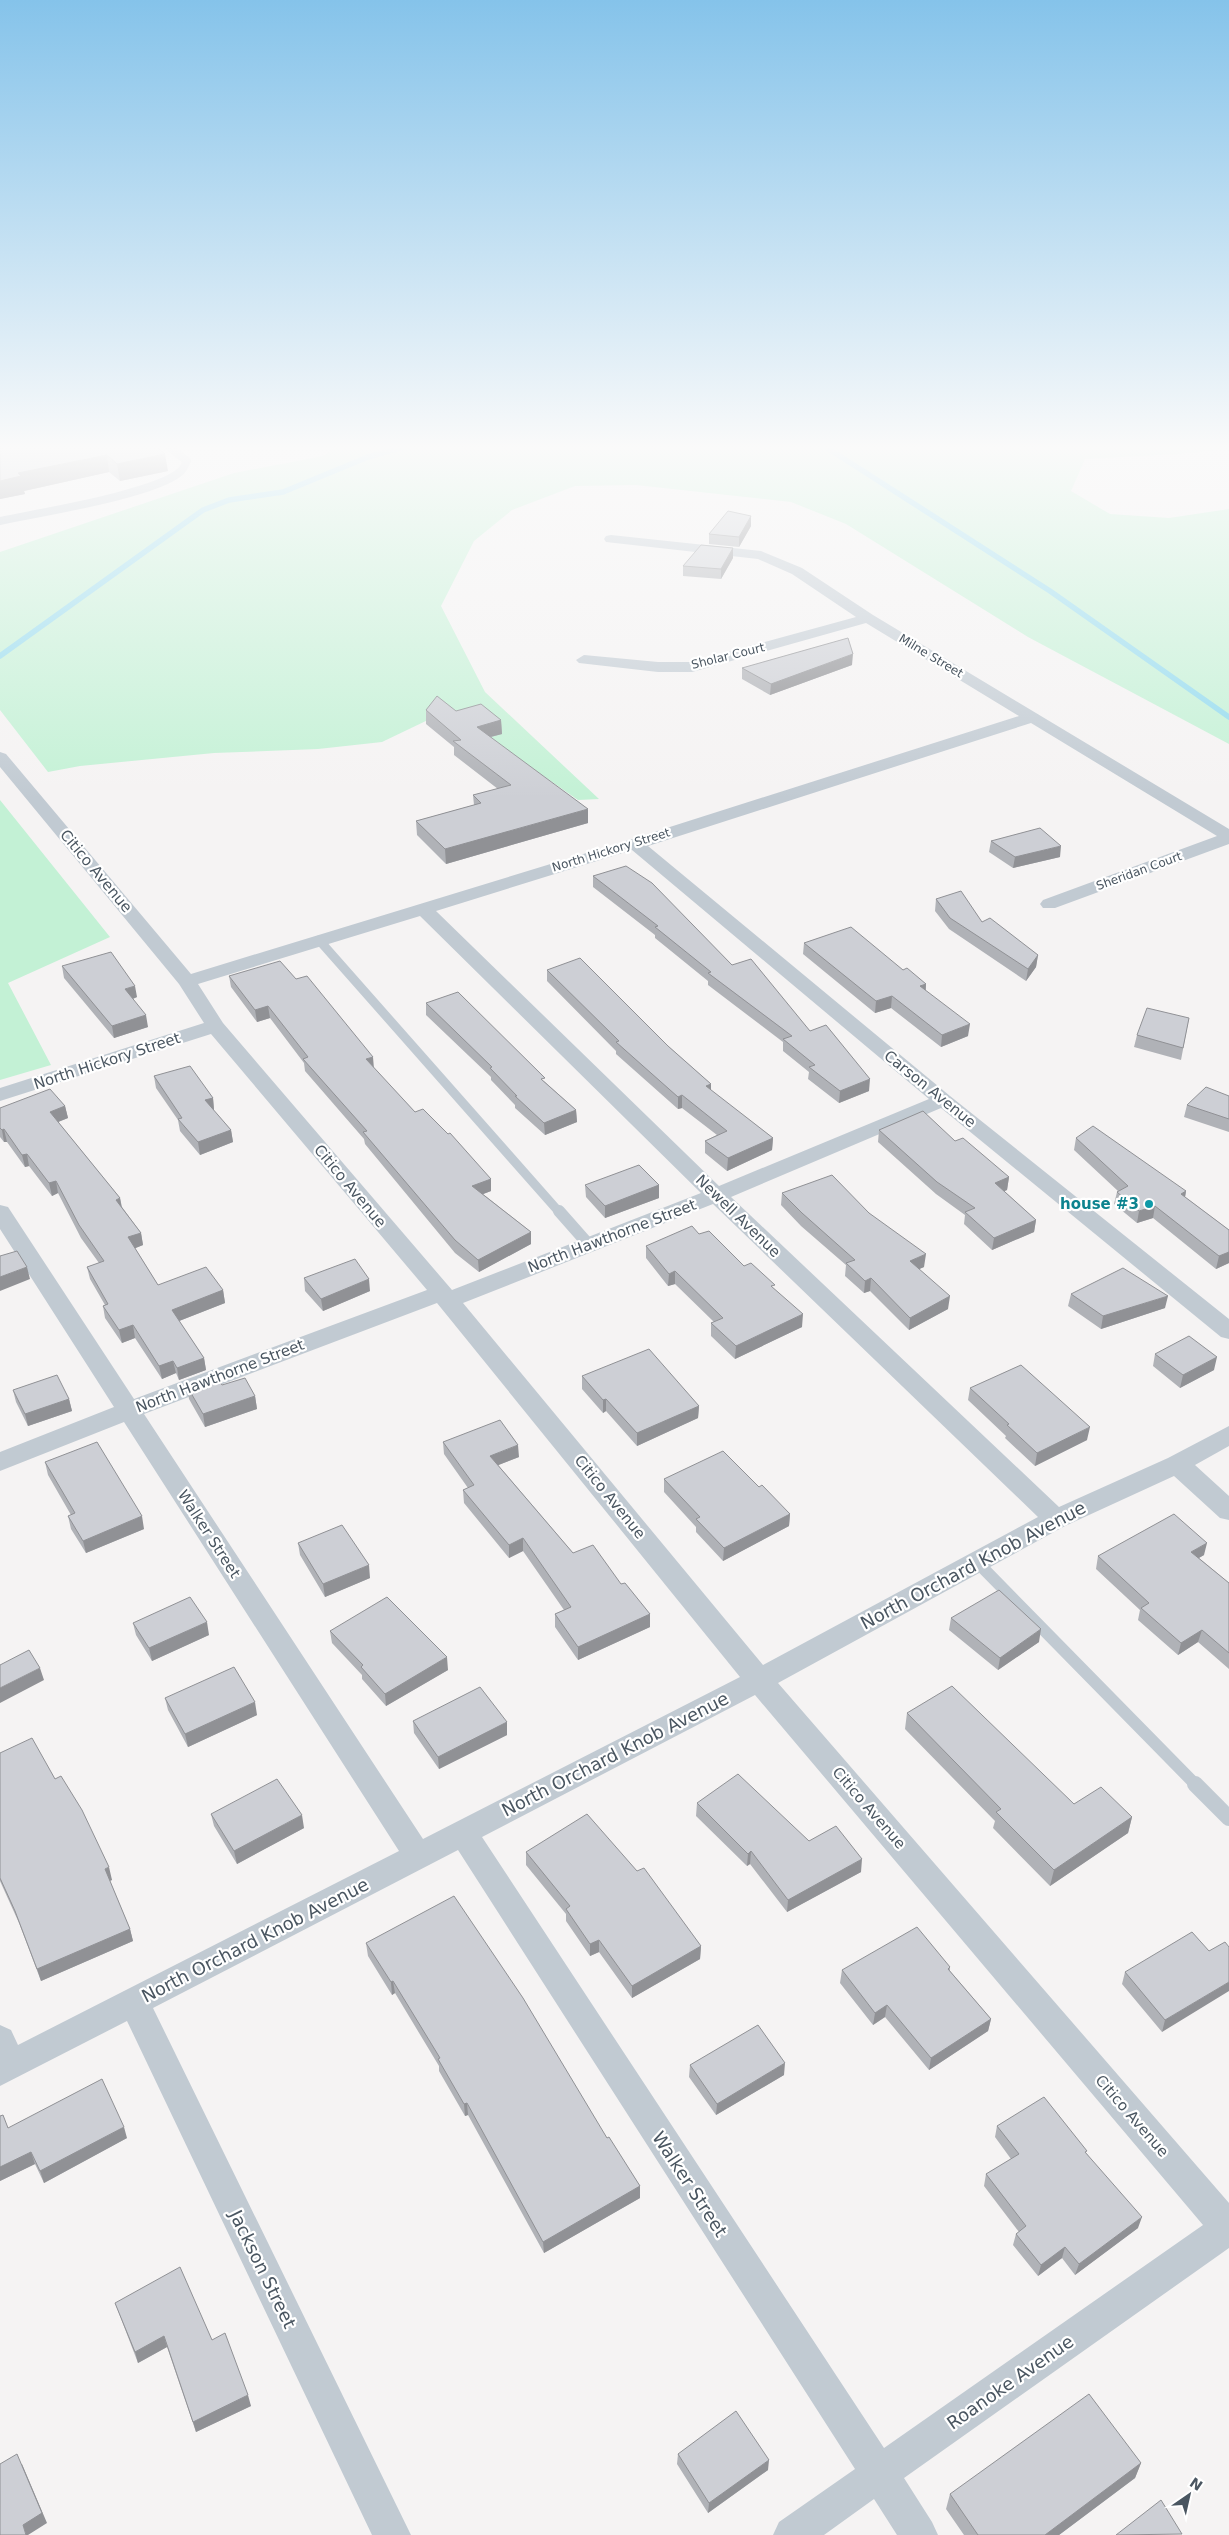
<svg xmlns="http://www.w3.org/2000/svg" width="1229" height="2535" font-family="'DejaVu Sans',sans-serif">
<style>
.green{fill:#c3f1d5}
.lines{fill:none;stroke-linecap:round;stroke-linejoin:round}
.stream{stroke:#90daee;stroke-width:5.5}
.lane-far3{stroke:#c1cad2;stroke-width:8}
.lane-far2{stroke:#c1cad2;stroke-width:9}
.lane-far1{stroke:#c1cad2;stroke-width:12}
.lane{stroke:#c1cad2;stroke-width:16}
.street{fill:#c1cad2;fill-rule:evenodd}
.wall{fill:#b0b2b7}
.shaded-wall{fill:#909195}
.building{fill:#cdcfd5;stroke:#909195}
.culture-dot{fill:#0f9aa8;stroke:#fff;stroke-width:2}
.labels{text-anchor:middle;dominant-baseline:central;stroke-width:4.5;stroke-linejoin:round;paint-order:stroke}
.far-street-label{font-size:12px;fill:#4a5661;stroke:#fff}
.street-label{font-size:15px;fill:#4a5661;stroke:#fff}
.culture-label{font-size:15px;font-weight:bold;fill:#0d838f;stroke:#fff;text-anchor:end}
.near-street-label{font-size:18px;fill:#4a5661;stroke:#fff}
</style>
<rect width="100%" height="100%" fill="#f5f3f3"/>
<path class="green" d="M342,444H1226L1229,445V449L1178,454L1085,459L1071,491L1110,514L1169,518L1229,509V744L1028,637L846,524L791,502L636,485L575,486L512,510L474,541L441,606L485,692L599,799L578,800L496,743L430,719L382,742L318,749L214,753L80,766L48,772L0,710V552L234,473L323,456Z
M0,800L110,937L8,983L51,1065L0,1080Z"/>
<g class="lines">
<path class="stream" d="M821,444L1050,591L1229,717
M0,656L203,510L229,500L283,492L368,457L414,444"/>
<path class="lane-far3" d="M0,521C37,513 157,494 181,471C184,468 185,464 187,461L165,444"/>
<path class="lane-far2" d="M319,940L560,1213"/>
<path class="lane-far1" d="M559,1211L589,1245
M977,1562L1196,1785"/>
<path class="lane" d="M1195,1784L1229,1818"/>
<path class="street" d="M611,535L761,551L802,568L873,615L1229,829V844L1055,908H1043L1040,904L1043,900L1217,836L1031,723L648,846L950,1096L1229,1319V1339L1221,1337L941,1108L731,1197L1059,1507L1168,1458L1229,1426V1446L1195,1465L1229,1496V1520L1220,1518L1174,1476L1065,1526L778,1683L1229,2203V2248L904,2478L932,2522L938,2535H897L874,2499L824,2535H773L779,2522L855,2469L458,1850L153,2008L411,2535H372L127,2021L0,2086V2025L11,2030L18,2045L399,1851L124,1422L0,1471V1452L114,1407L0,1229V1205L8,1207L134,1399L427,1290L211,1034L0,1101V1088L204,1023L179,984L0,767V752L6,754L191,974L629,840L1019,716L866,623L692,672H658L579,663L576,660L584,655L658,662H691L856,617L792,574L758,559L606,542L604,539L606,536ZM632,850L929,1099L719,1186L436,911ZM420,916L701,1193L452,1290L223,1023L198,984ZM713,1204L1038,1517L763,1665L463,1303ZM437,1303L740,1677L423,1839L144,1414ZM755,1695L1203,2225L884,2448L482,1837Z"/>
</g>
<path class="wall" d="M0,444H153L168,471L120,481L109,472L24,491L25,494L0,499Z
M751,516V526L739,547L709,544V534Z
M733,558L721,579L683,576V566Z
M852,665L770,695L742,679V668Z
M426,710L456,711L501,720L502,734L491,737L588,823L446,864L417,835L416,821L474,805L473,795L498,789L454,755V747L426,724Z
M991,841L1060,857L1013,868L989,852Z
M593,876L732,965L810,1031L869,1091L839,1103L808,1079L809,1072L783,1051V1042L708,985V981L655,938V935L593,887Z
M936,899L982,922L1038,955L1036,967L1026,981L949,929L935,911Z
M804,943L903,970L926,984V991L968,1036L941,1047L891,1008L875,1013L803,954Z
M62,966L137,997L133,999L148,1027L114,1038L64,978Z
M547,970L668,1046L711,1084V1091L773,1138L772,1150L727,1171L705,1153V1141L717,1135L682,1108L678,1109L616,1054V1051L547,981Z
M229,976L296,979L373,1068L415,1112L491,1179V1191L483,1194L531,1232V1244L479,1272L455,1253L365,1144L364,1139L305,1071L304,1063L270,1018L257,1022L231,987Z
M426,1003L545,1082L576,1110L577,1122L545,1135L515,1108V1105L491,1080V1077L426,1015Z
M1189,1018L1181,1060L1134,1047L1137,1035Z
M154,1076L213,1098L214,1110H213L231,1130L233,1142L200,1155L180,1131L178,1120L156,1088Z
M1229,1096V1132L1184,1117L1187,1105Z
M65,1106L68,1118L58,1122L120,1198L122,1207L141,1233L143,1245L135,1248L158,1285L223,1290L225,1303L179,1321L204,1358L206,1370L179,1380L176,1373L162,1379L135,1338L122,1343L105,1318L103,1306L105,1305L90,1279L87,1267L99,1263L81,1238L58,1193L52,1196L29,1166L25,1167L7,1142H4L0,1137V1108Z
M879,1130L955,1141L1009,1177L1007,1190L1004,1191L1036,1220L1034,1232L992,1250L964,1224L965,1215L936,1194L878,1142Z
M1076,1138L1186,1191L1185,1197L1229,1230V1263L1216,1269L1153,1218L1137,1223L1114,1204L1117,1192L1118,1191L1074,1150Z
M585,1185H659V1198L605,1218L586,1197Z
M782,1193L869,1213L924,1267L919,1269L948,1309L909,1330L870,1291L864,1293L845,1276L846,1265L801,1226L781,1205Z
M699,1234L744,1266L774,1289L802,1327L735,1359L711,1336V1323L714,1322L675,1284L668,1286L646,1258V1246Z
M304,1278L370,1291L323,1311L305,1291Z
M1071,1294L1165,1308L1101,1329L1068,1306Z
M1155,1354L1214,1370L1180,1388L1153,1366Z
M582,1376L699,1406L698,1418L637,1446L606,1411L603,1413L582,1389Z
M222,1385L255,1396L257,1409L205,1427L189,1399L187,1386Z
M970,1388L1087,1440L1035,1466L1005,1438L1006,1436L968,1400Z
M13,1390L69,1399L72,1411L28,1426L16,1402Z
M443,1442L519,1457L498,1465L573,1553L621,1584L650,1614V1627L578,1660L555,1627V1614L564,1610L523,1551L509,1558L464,1503L463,1490L468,1488L444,1454Z
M45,1462L144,1529L86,1553L71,1529L68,1516L71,1515L48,1475Z
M664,1479L759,1487L790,1514L789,1526L723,1561L696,1532V1527L664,1492Z
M298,1543L370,1578L325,1597L300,1555Z
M1204,1555L1199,1558L1229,1583V1669L1198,1642L1178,1655L1138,1620L1140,1610L1096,1569L1098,1556Z
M951,1618L1039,1642L998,1670L949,1630Z
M133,1623L209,1635L152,1661L136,1635Z
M330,1631L448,1670L386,1706L362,1679V1675L332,1643Z
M165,1698L257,1715L188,1747L168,1710Z
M907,1713L1074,1804L1132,1817L1128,1833L1050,1886L993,1828L995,1821L905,1729Z
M413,1721L507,1722V1735L439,1769L414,1733Z
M0,1753L55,1779L112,1880L110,1881L130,1929L133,1941L41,1981L19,1923L0,1881Z
M697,1803L809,1841L861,1872L787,1912L750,1864L747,1866L696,1816Z
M211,1814L304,1828L237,1864L214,1826Z
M526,1852L701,1946L700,1959L632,1998L599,1952L590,1956L566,1921V1914L526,1865Z
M366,1943L607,2138L640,2186V2198L544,2253L468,2115L465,2116L439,2071V2066L395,1993L392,1995L368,1956Z
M1209,1951L1162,2032L1122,1984L1125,1972Z
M950,1967V1971L991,2019L988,2031L929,2070L885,2017L873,2025L840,1983L842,1970Z
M690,2065L784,2075L716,2115L689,2077Z
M0,2116L8,2128L127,2138L44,2183L35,2164L0,2181Z
M997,2126L1087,2154L1138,2228L1075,2275L1062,2258L1038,2276L1013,2245L1016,2234L1019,2232L984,2186L986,2174L1011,2159L995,2137Z
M115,2303L212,2340L251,2406L196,2432L167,2347L138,2363Z
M678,2454L768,2470L708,2513L677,2464Z
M1141,2463L1135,2478L1059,2535H964L946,2509L950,2494Z"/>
<path class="shaded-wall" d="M165,454L168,471L120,481L117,464Z
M107,455L109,472L24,491L25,494L0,499V481L18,473Z
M751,516V526L739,547V537Z
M733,548V558L721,579V569Z
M853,654L852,665L770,695L771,684Z
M501,720L502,734L478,740L477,727Z
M588,809V823L446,864L445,849Z
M1061,846L1060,857L1013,868L1015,857Z
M1038,955L1036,967L1026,981L1028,969Z
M926,984L925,996L920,986Z
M135,986L137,997L127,1001L125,989Z
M892,996L891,1008L875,1013L876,1001Z
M268,1006L270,1018L257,1022L255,1010Z
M146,1015L148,1027L114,1038L112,1026Z
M970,1024L968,1036L941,1047L942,1035Z
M373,1057L374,1069L366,1059Z
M870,1079L869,1091L839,1103L840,1091Z
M711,1084V1096L706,1086Z
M682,1095V1108L678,1109V1097Z
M213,1098L214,1110L206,1112L205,1100Z
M65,1106L68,1118L53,1124L50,1112Z
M576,1110L577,1122L545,1135L544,1123Z
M4,1129L7,1142H4L2,1130Z
M231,1130L233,1142L200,1155L198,1142Z
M773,1138L772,1150L727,1171L728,1158Z
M27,1154L29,1166L25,1167L22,1155Z
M1009,1177L1007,1190L993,1196L995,1183Z
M491,1179V1191L473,1198L472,1186Z
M56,1181L58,1193L52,1196L49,1183Z
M659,1185V1198L605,1218V1206Z
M1186,1191L1184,1203L1181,1194Z
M120,1198L122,1210L116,1200Z
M1155,1206L1153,1218L1137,1223L1139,1211Z
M1036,1220L1034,1232L992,1250L994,1238Z
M531,1232V1244L479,1272L478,1260Z
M141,1233L143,1245L131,1250L128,1237Z
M1229,1252V1263L1216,1269L1219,1256Z
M926,1254L924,1267L908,1274L910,1261Z
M27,1267L30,1279L0,1291V1277Z
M675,1271V1284L668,1286L669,1274Z
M871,1278L870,1291L864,1293L865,1281Z
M369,1279L370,1291L323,1311L321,1299Z
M223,1290L225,1303L174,1323L172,1310Z
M950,1296L948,1309L909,1330L910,1318Z
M1168,1296L1165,1308L1101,1329L1103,1316Z
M803,1314L802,1327L735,1359L736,1346Z
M133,1325L135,1338L122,1343L119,1330Z
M1217,1357L1214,1370L1180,1388L1183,1375Z
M204,1358L206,1370L179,1380L177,1368Z
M173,1361L176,1373L162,1379L159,1366Z
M255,1396L257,1409L205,1427L203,1414Z
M69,1399L72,1411L28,1426L25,1414Z
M606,1399V1411L603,1413V1400Z
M699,1406L698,1418L637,1446V1433Z
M1090,1427L1087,1440L1035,1466L1037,1453Z
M518,1445L519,1457L491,1468L490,1456Z
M790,1514L789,1526L723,1561L724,1548Z
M142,1516L144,1529L86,1553L83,1541Z
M523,1538V1551L509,1558V1545Z
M1207,1543L1204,1555L1188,1564L1191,1552Z
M369,1565L370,1578L325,1597L323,1584Z
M650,1614V1627L578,1660V1647Z
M207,1622L209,1635L152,1661L149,1648Z
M1041,1629L1039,1642L998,1670L1000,1658Z
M1202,1630L1198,1642L1178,1655L1181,1643Z
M447,1657L448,1670L386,1706L385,1694Z
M40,1668L44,1680L0,1703V1688Z
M255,1702L257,1715L188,1747L185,1734Z
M507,1722V1735L439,1769L438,1757Z
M302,1815L304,1828L237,1864L234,1851Z
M1132,1817L1128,1833L1050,1886L1054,1870Z
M751,1851L750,1864L747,1866L748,1854Z
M862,1859L861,1872L787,1912L788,1900Z
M109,1867L112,1880L109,1881L105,1869Z
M130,1929L133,1941L41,1981L37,1969Z
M599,1940V1952L590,1956V1944Z
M701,1946L700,1959L632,1998V1986Z
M393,1981L395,1993L392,1995L391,1982Z
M1229,1982V1991L1162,2032L1165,2020Z
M887,2005L885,2017L873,2025L875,2013Z
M991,2019L988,2031L929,2070L931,2058Z
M785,2063L784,2075L716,2115L717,2104Z
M467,2103L468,2115L465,2116L464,2104Z
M124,2127L127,2138L44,2183L40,2171Z
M31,2152L35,2164L0,2181V2167Z
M640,2186V2198L544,2253L543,2242Z
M1142,2217L1138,2228L1075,2275L1079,2264Z
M1065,2247L1062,2258L1038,2276L1041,2265Z
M164,2336L167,2347L138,2363L135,2352Z
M248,2395L251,2406L196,2432L193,2422Z
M769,2460L768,2470L708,2513L709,2503Z
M1141,2463L1135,2478L1059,2535H1045Z
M22,2464L47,2523L28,2535H26L23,2525Z"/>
<path class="building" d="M0,444H153L165,454L117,464L107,455L18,473L21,476L0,481Z
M728,511L751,516L739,537L709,534Z
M701,545L733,548L721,569L683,566Z
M848,638L853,654L771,684L742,668Z
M437,696L456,711L481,704L501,720L477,727L588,809L445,849L416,821L481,803L473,795L511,785L453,741L461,740L426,710Z
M1040,828L1061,846L1015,857L991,841Z
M626,866L652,883L732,965L751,959L810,1031L826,1025L870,1079L840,1091L809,1067L815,1065L783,1039L792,1036L708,973L711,972L655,927L658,926L593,876Z
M961,891L982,922L990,918L1038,955L1028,969L950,918L936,899Z
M851,927L903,970L907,968L926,984L920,986L970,1024L942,1035L892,996L876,1001L804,943Z
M111,952L135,986L125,989L146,1015L112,1026L62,966Z
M580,958L668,1046L711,1084L706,1086L773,1138L728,1158L705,1141L727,1131L682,1095L678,1097L616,1042L619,1041L547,970Z
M280,961L296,979L307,976L373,1057L366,1059L415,1112L423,1109L448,1134L450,1133L491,1179L472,1186L531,1232L478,1260L455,1240L363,1132L367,1131L303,1059L308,1057L268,1006L255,1010L229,976Z
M458,992L545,1078L541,1079L576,1110L544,1123L515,1096H517L490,1068L492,1067L426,1003Z
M1147,1008L1189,1018L1183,1048L1137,1035Z
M190,1066L213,1098L205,1100L231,1130L198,1142L178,1119L182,1118L154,1076Z
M1206,1087L1229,1096V1119L1187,1105Z
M50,1089L65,1106L50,1112L120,1198L116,1200L141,1233L128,1237L158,1285L206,1267L223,1290L172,1310L204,1358L177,1368L173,1361L159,1366L133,1325L119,1330L103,1306L108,1304L87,1267L104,1261L79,1225L56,1181L49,1183L27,1154L22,1155L4,1129L2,1130L0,1128V1108Z
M923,1111L955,1141L963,1138L1009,1177L995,1183L1036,1220L994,1238L965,1212L975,1208L937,1182L879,1130Z
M1093,1126L1186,1191L1181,1194L1229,1230V1252L1219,1256L1155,1206L1139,1211L1117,1192L1128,1186L1076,1138Z
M639,1165L659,1185L605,1206L585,1185Z
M832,1175L869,1213L926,1254L910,1261L950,1296L910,1318L871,1278L865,1281L846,1263L855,1260L802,1213L782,1193Z
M692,1226L699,1234L709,1231L744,1266L751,1263L775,1285L771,1286L803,1314L736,1346L711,1323L723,1318L675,1271L669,1274L646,1246Z
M17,1251L27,1267L0,1277V1256Z
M355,1259L369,1279L321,1299L304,1278Z
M1123,1268L1168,1296L1103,1316L1071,1294Z
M1189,1336L1217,1357L1183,1375L1155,1354Z
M649,1349L699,1406L637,1433L606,1399L603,1400L582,1376Z
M1021,1365L1090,1427L1037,1453L1007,1425L1009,1424L970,1388Z
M57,1375L69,1399L25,1414L13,1390Z
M216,1376L222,1385L245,1378L255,1396L203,1414L187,1386Z
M500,1420L518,1445L490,1456L573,1553L593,1545L621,1584L625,1583L650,1614L578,1647L555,1614L571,1607L523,1538L509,1545L463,1490L474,1485L443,1442Z
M97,1442L142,1516L83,1541L68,1516L75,1513L45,1462Z
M723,1451L759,1487L762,1485L790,1514L724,1548L696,1519L700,1517L664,1479Z
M1174,1514L1207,1543L1191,1552L1229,1583V1653L1202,1630L1181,1643L1141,1608L1149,1603L1098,1556Z
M342,1525L369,1565L323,1584L298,1543Z
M999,1590L1041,1629L1000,1658L951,1618Z
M190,1597L207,1622L149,1648L133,1623Z
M387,1597L447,1657L385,1694L361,1667L363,1665L330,1631Z
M29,1650L40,1668L0,1688V1665Z
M234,1667L255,1702L185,1734L165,1698Z
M952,1686L1074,1804L1101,1787L1132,1817L1054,1870L996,1812L1001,1809L907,1713Z
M480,1687L507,1722L438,1757L413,1721Z
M32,1738L55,1779L61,1776L82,1810L109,1867L105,1869L130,1929L37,1969L15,1911L0,1878V1753Z
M738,1774L809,1841L836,1826L862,1859L788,1900L751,1851L748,1854L697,1803Z
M277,1779L302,1815L234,1851L211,1814Z
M587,1814L637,1871L644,1868L701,1946L632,1986L599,1940L590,1944L566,1909L570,1906L526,1852Z
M454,1896L523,1998L607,2138L609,2137L640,2186L543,2242L467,2103L464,2104L438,2059L440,2058L393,1981L391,1982L366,1943Z
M917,1927L950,1967L948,1969L991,2019L931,2058L887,2005L875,2013L842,1970Z
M1192,1932L1209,1951L1225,1942L1229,1947V1982L1165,2020L1125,1972Z
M758,2025L785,2063L717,2104L690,2065Z
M102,2079L124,2127L40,2171L31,2152L0,2167V2116L3,2115L8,2128Z
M1044,2097L1087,2151L1085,2152L1142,2217L1079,2264L1065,2247L1041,2265L1016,2234L1026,2226L986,2174L1019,2154L997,2126Z
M180,2267L212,2340L225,2333L248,2395L193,2422L164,2336L135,2352L115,2303Z
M1089,2394L1141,2463L1045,2535H978L950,2494Z
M736,2411L769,2460L709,2503L678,2454Z
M17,2454L42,2513L23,2525L26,2535H0V2464Z
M1161,2500L1182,2534L1116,2535Z"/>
<linearGradient id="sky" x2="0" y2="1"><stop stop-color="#85c3ea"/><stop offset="0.56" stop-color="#fafafa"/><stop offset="1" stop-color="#fafafa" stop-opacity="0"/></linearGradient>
<rect width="1229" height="799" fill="url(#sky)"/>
<circle class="culture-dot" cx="1149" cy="1204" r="5"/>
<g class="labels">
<g class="far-street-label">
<text transform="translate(728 656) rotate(-14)">Sholar Court</text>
<text transform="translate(931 656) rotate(31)">Milne Street</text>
<text transform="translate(611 850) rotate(-17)">North Hickory Street</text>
<text transform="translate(1139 871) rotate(-20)">Sheridan Court</text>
</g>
<g class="street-label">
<text transform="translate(96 871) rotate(50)">Citico Avenue</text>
<text transform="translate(107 1061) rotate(-18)">North Hickory Street</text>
<text transform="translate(930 1089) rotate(39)">Carson Avenue</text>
<text transform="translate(350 1186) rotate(50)">Citico Avenue</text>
<text transform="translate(738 1216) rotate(44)">Newell Avenue</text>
<text transform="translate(612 1236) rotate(-21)">North Hawthorne Street</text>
<text transform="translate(220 1376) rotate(-21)">North Hawthorne Street</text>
<text transform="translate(610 1497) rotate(51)">Citico Avenue</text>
<text transform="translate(209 1534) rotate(57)">Walker Street</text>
<text transform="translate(869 1808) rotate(49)">Citico Avenue</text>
<text transform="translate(1132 2116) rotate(49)">Citico Avenue</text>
</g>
<g class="culture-label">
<text x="1139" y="1204">house #3</text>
</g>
<g class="near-street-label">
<text transform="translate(973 1565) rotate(-28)">North Orchard Knob Avenue</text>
<text transform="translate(615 1754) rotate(-27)">North Orchard Knob Avenue</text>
<text transform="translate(255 1940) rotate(-27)">North Orchard Knob Avenue</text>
<text transform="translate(690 2184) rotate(57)">Walker Street</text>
<text transform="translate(263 2269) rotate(64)">Jackson Street</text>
<text transform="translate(1010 2382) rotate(-35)">Roanoke Avenue</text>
</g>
</g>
<g transform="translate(1189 2495) rotate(34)" stroke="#ffffff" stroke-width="4" paint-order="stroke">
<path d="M0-4L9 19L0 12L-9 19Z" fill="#4a5661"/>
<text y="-8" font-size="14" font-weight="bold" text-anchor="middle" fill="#4a5661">N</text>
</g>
</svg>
